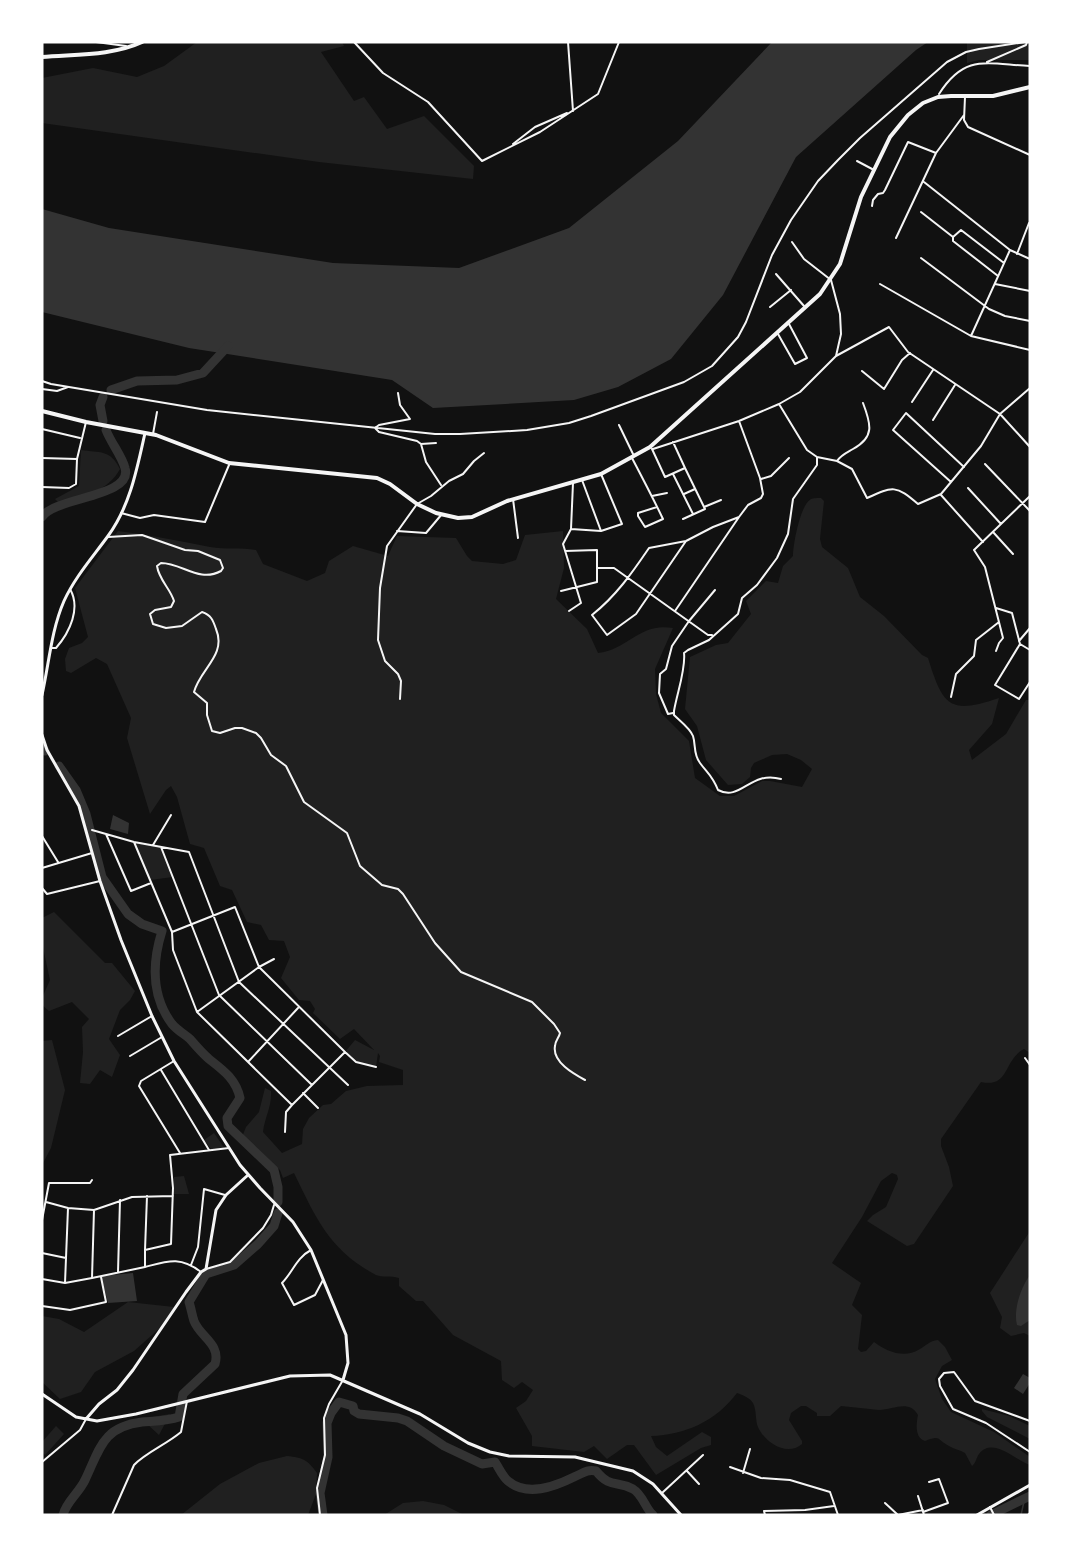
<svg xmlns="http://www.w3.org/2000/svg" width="1072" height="1557" font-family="Figtree,sans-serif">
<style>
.green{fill:#202020}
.water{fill:#333}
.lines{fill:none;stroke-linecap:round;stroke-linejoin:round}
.stream{stroke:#333;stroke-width:1.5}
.river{stroke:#333;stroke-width:9}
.minor{stroke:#f5f5f5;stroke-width:2}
.tertiary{stroke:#f5f5f5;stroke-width:3}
.primary{stroke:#f5f5f5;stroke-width:4}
</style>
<rect width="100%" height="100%" fill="#111"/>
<path class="green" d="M197,42H342L344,46L321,52L354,101L364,97L387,129L424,116L474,166L473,179L319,162L42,123V78L93,68L137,77L164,66Z
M967,42H1030V60H979L967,63Z
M81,450C100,453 110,449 120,469C108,492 82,496 59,503L55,499L79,486Z
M821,498L824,501L820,539L822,547L848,568L860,597L884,616L922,655L928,658C943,706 949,715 999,698L992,724L969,750L972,760L1006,734L1026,700H1030V1053L1024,1049C1003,1060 1010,1088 981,1082L941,1139V1146L949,1167L953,1186L914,1244L907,1246L867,1221L873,1215L886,1207L898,1179L897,1175L892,1173L881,1181L862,1217L832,1263L861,1283L852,1305L862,1315L858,1349L861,1352L866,1351L874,1342C888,1352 904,1359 920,1349C927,1345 929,1341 938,1340L945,1347L952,1360L942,1366L935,1379L942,1399L951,1412L994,1432L1030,1457V1465C1016,1461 993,1436 979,1454C976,1458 976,1463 972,1466L965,1453C960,1450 954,1449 949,1446C936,1439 941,1435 925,1441C915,1438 916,1425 918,1415C909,1399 893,1410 879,1410C867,1409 854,1407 841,1406L830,1416H817V1413L806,1406H801L791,1413L789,1420L802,1441V1444C787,1457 765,1443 758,1427C755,1420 757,1411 753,1403C750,1398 743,1395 737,1393C716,1421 685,1435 651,1436L656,1447L667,1456L702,1432L711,1437V1445L701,1448L656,1475L634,1445H627L607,1459L594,1446L584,1452L532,1446V1436L516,1408L526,1401L533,1390L522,1382L514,1388L502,1380L501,1361L453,1335L423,1301H416L399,1286V1278C391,1275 382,1278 376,1275C329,1250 316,1218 294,1173L283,1178L280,1170L242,1137L246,1127L259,1112L265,1088L271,1091C272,1107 265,1116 263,1132L282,1153L302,1144L303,1129L309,1118L323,1105L331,1104L346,1091L367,1086L403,1085V1070L379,1062L380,1056L378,1053L376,1067L359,1063L345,1052L355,1040L374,1050L354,1029L340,1039L313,1013L315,1009L310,1001L299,1000L281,978L290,957L284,941L269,940L261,925L247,922L232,890L220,886L204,848L190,844L177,797L171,786L166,790L150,814L127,738L131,718L107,664L96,658L71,673L66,671L65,659L69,648L82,643L88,637L75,588L118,531C149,535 180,541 210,547C225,550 241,547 256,550L263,564L307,581L325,573L329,561L353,546L388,556L397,536L456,538L467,556L472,561L503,564L516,560L525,535L563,531L564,568L556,599L587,629L598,653C629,649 640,622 673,628L655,669L656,694L661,713L689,741L695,778L720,796H734L762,781H770L802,787L812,769L801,760L787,754L772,755L754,763L751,768L750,777L742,784L728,785L706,760L697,726L685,709L690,657L716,645L728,643L751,614L746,601L766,581L778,583L783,566L793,556C793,545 800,505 811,499C813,498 818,498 821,498Z
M134,842L161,847L173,877L150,880Z
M54,912L105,963H112L135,991L130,1000L120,1010L109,1039L120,1055L112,1077L100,1070L90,1084L80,1083L83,1052L82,1027L89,1019L72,1002L49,1011L42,1005V998L50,980L42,943V918Z
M52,1040L65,1090L51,1148L42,1165V1041Z
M214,1133L225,1149H211L204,1140Z
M184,1176L189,1194H174V1177Z
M1030,1231V1336L1024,1333L1011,1336L1000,1328L1002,1317L990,1293Z
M128,1302L174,1307L160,1328L134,1351L95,1372L81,1392L60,1399L42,1382V1316L59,1319L84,1332Z
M982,1409L1009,1416L1030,1426V1439L987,1417L982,1411Z
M170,1414L159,1435L147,1424L152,1417Z
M56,1426L64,1434L45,1455L42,1452V1442Z
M287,1456C303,1458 307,1459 317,1473L316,1494L308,1515H181L220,1484L259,1463Z
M423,1501L444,1505L464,1515H384L403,1503Z"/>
<path class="water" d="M772,42H928L916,50L796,157L723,295L671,359L618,387L574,400L433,408L392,380L189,348L42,312V209L109,228L333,263L459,268L569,228L678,141Z
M113,815L129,823L128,834L110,829Z
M133,1273L137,1301L108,1303L101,1276Z
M1030,1275V1320L1021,1326L1017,1325C1013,1310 1021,1287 1030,1275Z
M1023,1374L1030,1378V1383L1023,1394L1014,1388Z"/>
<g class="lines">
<path class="stream" d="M1021,1515L1025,1497"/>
<path class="river" d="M111,390L137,381L177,380L203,373L228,346
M103,397L100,405L103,421
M42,517C54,497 134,497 125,468C122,456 111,443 106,430
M42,748L45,751
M59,766L76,790L86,814L102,877L128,914L142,924L162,931C152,963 151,996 172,1024C177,1030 184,1034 190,1039C196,1046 202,1053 209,1059C223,1070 236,1079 240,1098L227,1118L228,1126L274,1170L278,1187V1202
M63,1515C66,1502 79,1493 85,1480C100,1449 102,1427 142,1422C154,1421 168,1421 179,1417L183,1394L215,1364C221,1344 200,1337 194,1321C192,1315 191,1308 189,1302L206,1274L234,1265L258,1244L274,1226L278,1213
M323,1515L320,1493L328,1457L327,1423L331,1413L339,1402L353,1406L354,1411L359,1414L398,1418L407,1421L444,1446L482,1464L495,1462C499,1468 502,1476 508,1481C527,1497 554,1487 574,1477C582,1474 586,1469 596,1471C611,1489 616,1480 633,1489C643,1495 645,1508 653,1515
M991,1515L1030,1496"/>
<path class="minor" d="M96,42L126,46
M354,42L383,73L428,102L482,161
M568,42L573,111
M987,62L1026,45L1027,42
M939,94C965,53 987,64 1030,66
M965,97L964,120L968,127L1030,155
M513,144L535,127L567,113
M482,161L540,132L598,94L619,42
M857,161L874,170
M924,182L1010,250L1030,259
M872,206L873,200L878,194L883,193L885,190L908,142L936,153
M921,212L953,237
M896,238L936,153L964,115
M792,242L804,259L831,280L840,314L841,334L836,356
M1017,254L1029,223
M921,258L989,309L1005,316L1030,321
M776,274L804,306
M998,276L953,241V237L961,230L1004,263
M880,284L971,336L1030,350
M995,284L1030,291
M770,307L791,290
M778,334L795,364L807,358L789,324
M971,336L1010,250
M862,371L884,389L902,360L910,353
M42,381L51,384L207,410L435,434H460L527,430L569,423L591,416L684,382L712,366L738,337L746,322L772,255L791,220L818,181L838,160L860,138L947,62L966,52L979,49L1025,42
M42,389L57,391L68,387
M912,402L933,370
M779,404L807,450L817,457L837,461L852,469L867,498C893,486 896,485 918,504L941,494L981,446L1000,414L1030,388
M933,420L955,385
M619,425L633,454
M375,428L379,432L417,441L421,444L426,462L441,485
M375,428L379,425L410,419L400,405L398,393
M42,429L80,438
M153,434L157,412
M673,442L685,468
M421,444L436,443
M652,449L665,477L685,468L705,509L683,519
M653,449L739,421L779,404L800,392L836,356L889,327L908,352L1000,414L1030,447
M42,458L77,459
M632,458C643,479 653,498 663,519L645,527L638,516V513L657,507
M837,461C841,455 846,453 853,449C875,437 871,424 863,403
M985,464L1030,511
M673,474L693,514
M761,479L771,476L789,458
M582,480L601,531
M951,482L893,430L906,413L964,467
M42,487L69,488L76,484L77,459L86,422
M968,488L1001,524
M684,494L695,489
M941,495L983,542
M652,496L667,493
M513,499L518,538
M704,507L721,500
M121,513L140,518L154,515L205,522L229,465
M571,529L601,531L622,524L601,474
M397,531L426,533L442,514
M993,532L1013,554
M108,537L142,535L185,550L198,551L220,560L223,568L221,571C199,583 182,563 161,563L157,566C159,580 170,588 174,601L171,607L155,610L150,614L153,624L166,628L182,626L202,612C211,615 213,620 216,629C227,655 200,669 194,692L207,703V715L212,731L220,733L235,728H242L256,733L261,738L271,755L286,766L304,802L347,833L360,866L382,885L398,889L403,894L435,943L461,972L532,1002L554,1024L560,1033C559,1038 555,1041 555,1046C552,1062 574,1074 585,1080
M686,541L636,614L607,635L592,615C616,596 632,573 649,548L686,541L713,527L739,517
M597,568H614L708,635H712
M561,591L597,582V550L565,551
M996,608L1012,613L1020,644L995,685L1019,699L1030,682
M569,611L581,603L563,544L571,529L573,483
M675,611L739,517L748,505L761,498L763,494L760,478L739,421
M1019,641L1030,628
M1020,644L1030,650
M52,648H56C70,632 81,608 70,589
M996,651L999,643L1003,638L985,567L974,550L1030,496
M951,697L956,674L974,656L976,640L999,622
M400,699L401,681L398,674L385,661L378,640L380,588L387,546L417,504L431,496L449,481L463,474L474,461L484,453
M673,713L668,714L659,693L660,674L666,669L672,646L689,621L715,590
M781,779C750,770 741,802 718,790C712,775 708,774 700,763C693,754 696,745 693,736C690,728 680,721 674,715V711C677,693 686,669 684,653L688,650L709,640L738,614L742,598L757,585L777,558L788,534L793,499L817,465V457
M92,830L134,842L189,852L239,982L348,1085
M106,834L131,891L151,883
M42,836L58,862
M134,842L172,932L173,950L197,1012L292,1105L345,1052L259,967L235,907L172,932
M153,845L171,815
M161,847L219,995L312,1085
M42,868L92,853
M42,888L47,894L100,881
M197,1012L259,967L274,959
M118,1036L152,1016
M345,1052L356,1062L376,1067
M130,1056L162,1037
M1025,1058L1030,1065
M174,1061L141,1081L139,1086L180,1153
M248,1062L298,1008
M161,1070L209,1150
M303,1093L318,1108
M285,1132L286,1112L292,1105
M46,1202L68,1208L94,1210L132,1197L173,1196
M68,1208L65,1283L92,1278
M94,1210L92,1278L145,1267
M42,1220L49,1183H90L92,1180
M145,1250L147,1196
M311,1250C296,1258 293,1272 282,1283L294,1305L315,1295L323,1280
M42,1253L66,1258
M191,1265L198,1247L204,1189L225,1195
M206,1269L230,1262L263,1228L271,1215L274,1205
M118,1272L120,1200
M201,1272C180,1256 168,1261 145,1267V1250L171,1244L173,1188L170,1155L229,1148
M42,1279L65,1283
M42,1306L70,1310L106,1302L101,1277
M1030,1421L975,1401L954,1372L944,1373L939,1379L940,1386L953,1409L986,1423L1030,1452
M42,1462L80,1430L86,1419
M730,1467L761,1478L790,1480L830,1492L838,1515
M687,1471L699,1484
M743,1473L750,1449
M662,1493L703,1455
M918,1496L924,1515
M885,1503L898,1515
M990,1507L994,1515
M923,1512L948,1503L939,1479L929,1482
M112,1515L134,1465C145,1453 167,1444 181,1432L187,1401
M320,1515L317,1488L325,1455L324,1418L329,1404L343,1380
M765,1515L764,1511L805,1510L834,1506
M898,1515L923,1510
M1028,1515L1030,1513"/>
<path class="tertiary" d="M42,695C49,664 51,631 64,601C75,577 92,558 108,536C130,506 137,469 145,433
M42,735L47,750L79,806L100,881L121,940L152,1016L174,1061L240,1165L260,1188L293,1222L311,1250L346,1335L348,1363L343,1380
M42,1394L76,1417L97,1421L136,1414L290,1376L330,1375L420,1414L468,1443L490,1452L509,1456L575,1457L633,1471L653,1484L681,1515
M86,1419L99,1404L117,1390L133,1370L186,1292L201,1272L206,1269L216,1210L226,1195L248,1175
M977,1515L1030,1485"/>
<path class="primary" d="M42,57C74,54 112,56 142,42
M42,411L86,422L156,435L229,463L377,478L390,484L417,504L436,513L458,518L472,517L507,501L601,474L650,447L820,294L840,264L861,197L890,137L908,115L923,103L938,97L951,96H993L1030,87"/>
</g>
<rect width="1072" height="1557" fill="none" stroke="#ffffff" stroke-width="87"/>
</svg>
